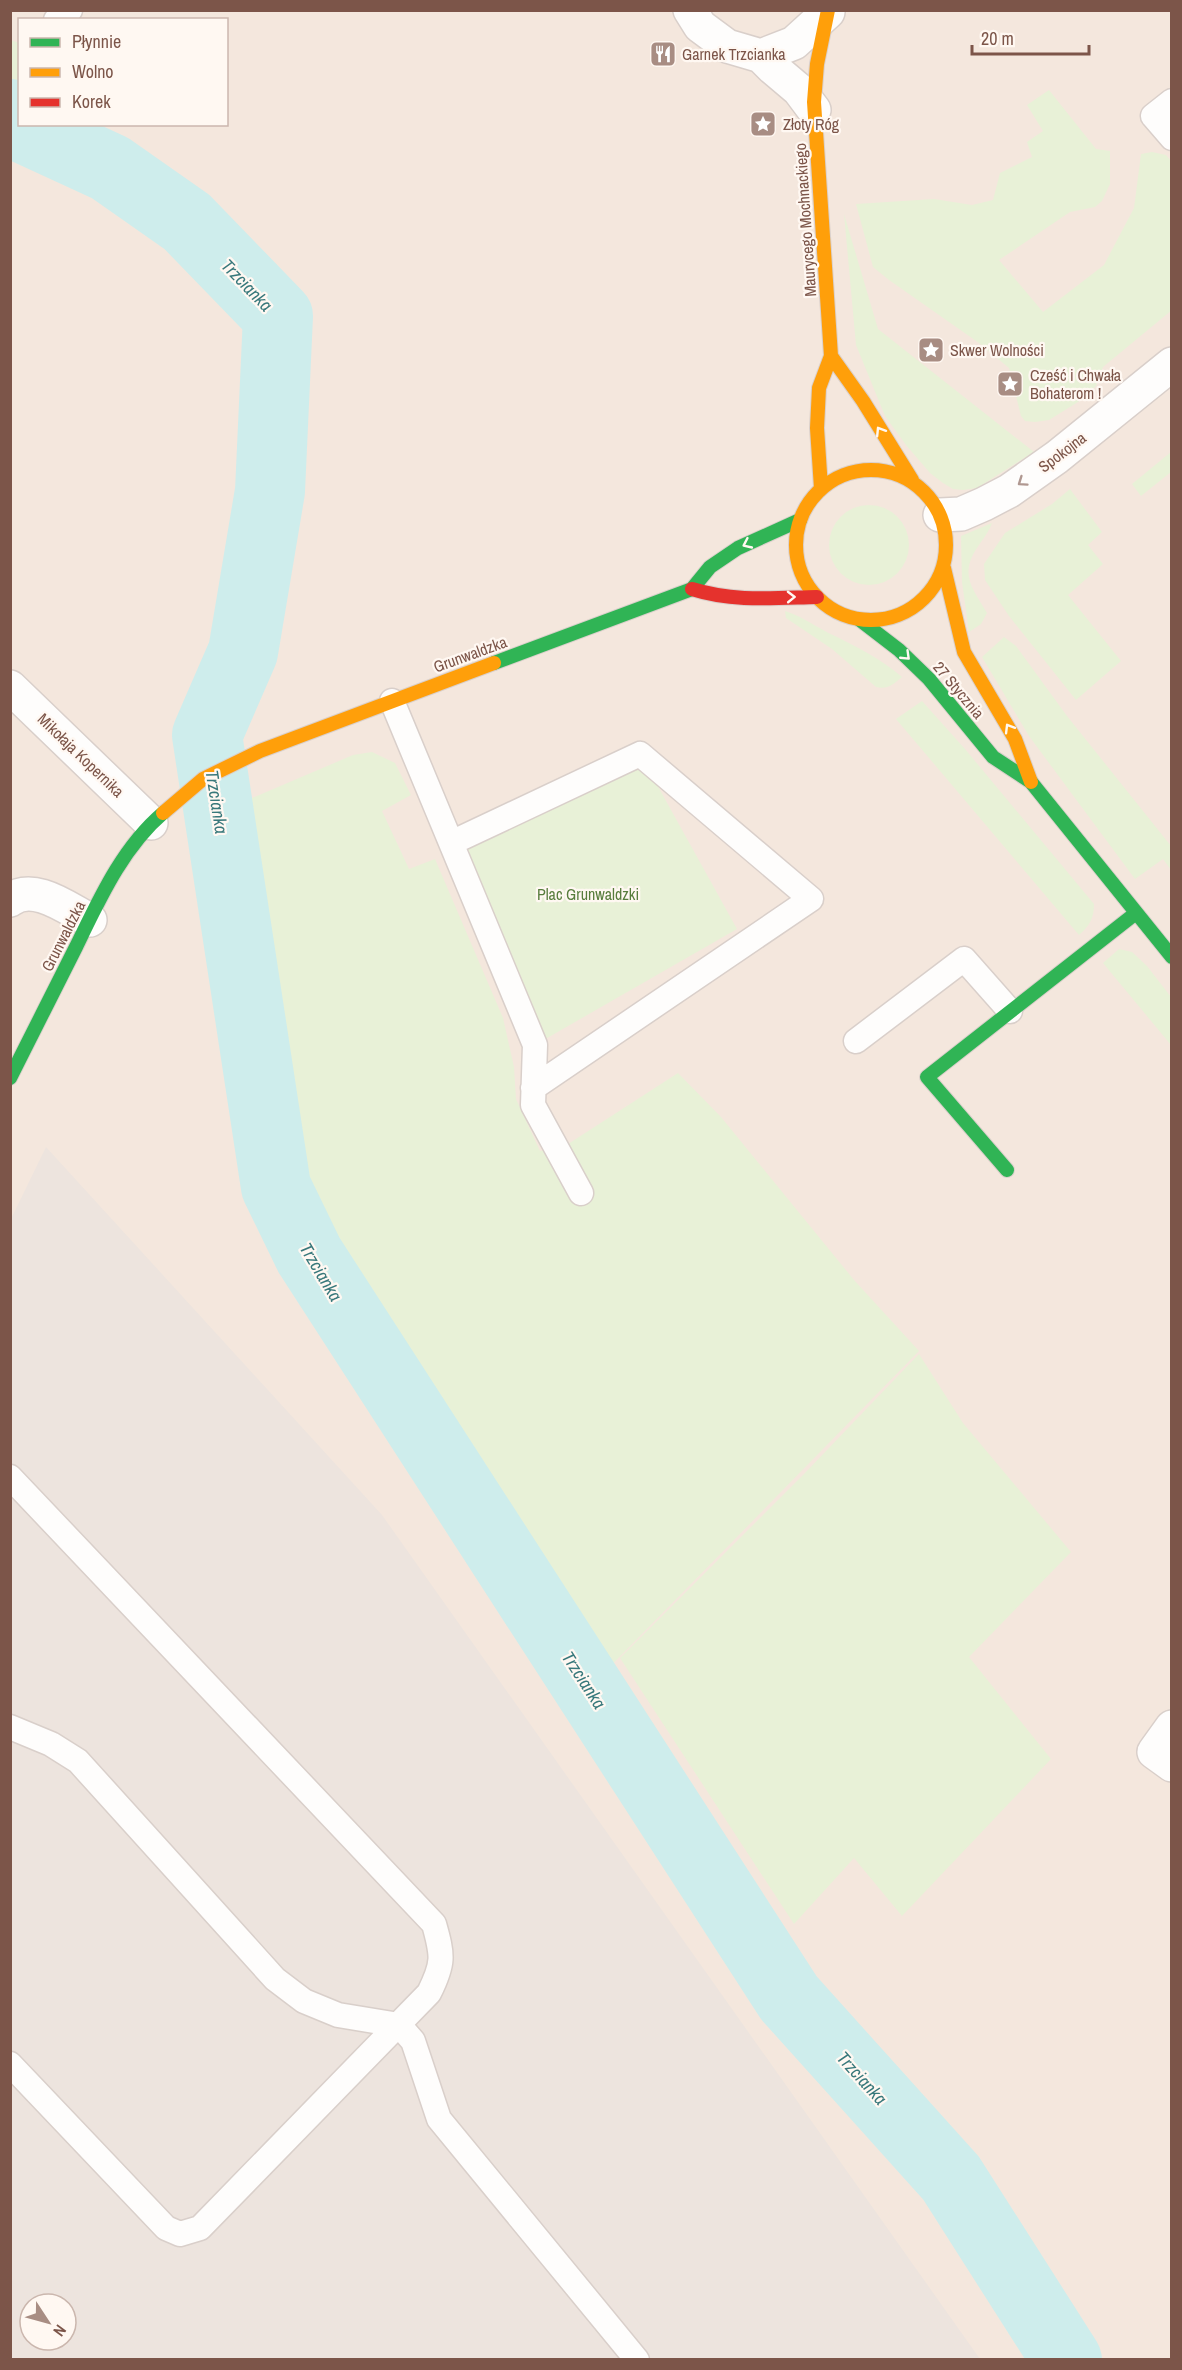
<svg xmlns="http://www.w3.org/2000/svg" width="1182" height="2370" font-family="'Archivo Narrow',sans-serif">
<style>
.residential{fill:#f4e7dd;fill-rule:evenodd}
.industrial{fill:#ede4de;fill-rule:evenodd}
.green{fill:#e8f1d7}
.lines{fill:none;stroke-linecap:round;stroke-linejoin:round}
.river{stroke:#ceedec;stroke-width:70}
.lane-casing{stroke:#d9cfca;stroke-width:27}
.street-casing{stroke:#d9cfca;stroke-width:36}
.fast-casing{stroke:#dad0cb;stroke-width:16}
.slow-casing{stroke:#dad0cb;stroke-width:16}
.jam-casing{stroke:#dad0cb;stroke-width:16}
.lane{stroke:#fefdfc;stroke-width:24}
.street{stroke:#fefdfc;stroke-width:33}
.fast{stroke:#30b455;stroke-width:14}
.slow{stroke:#ff9f0a;stroke-width:14}
.jam{stroke:#e5322d;stroke-width:14}
.oneway{stroke:#fff8f2}
.oneway2{stroke:#b09891}
.labels{text-anchor:middle;dominant-baseline:central;stroke-width:4.5;stroke-linejoin:round;paint-order:stroke}
.poi-label{font-size:16px;fill:#7c5549;stroke:#fff8f2;text-anchor:start}
.street-label{font-size:16px;fill:#7c5549;stroke:#fff8f2}
.park-label{font-size:16px;fill:#587d3d;stroke:#fff8f2}
.water-label{font-size:18px;font-style:italic;fill:#38787b;stroke:#fff8f2}
</style>
<rect width="100%" height="100%" fill="#f9f4ee"/>
<path class="residential" d="M11,11H1171V2359H11ZM20,20H226V124H20ZM30,2304H66V2340H30Z"/>
<path class="industrial" d="M46,1147L382,1515L980,2359H11L10,1221ZM30,2304H66V2340H30Z"/>
<path class="green" d="M11,40L19,43L20,85L11,93Z
M1049,90L1096,149L1110,151V184L1102,201L1095,207L1070,212L999,260L1043,312L1104,265L1134,208L1141,154L1152,152L1166,155L1172,162V310L1103,367L1096,386L1078,402L1049,420L1035,422L1025,421L1021,416L1009,368L979,343L889,280L873,267L856,204L934,199L972,205L993,200L1000,173L1032,157L1027,142L1043,131L1027,105Z
M844,214L878,329L1034,452L977,488L963,490L953,489L943,483L930,473L906,445L885,416L856,345Z
M1171,452V472L1141,496L1132,484Z
M1070,489L1102,532L1088,545L1103,564L1068,595L1121,661L1076,700L1009,616L985,580L984,564L1005,533L1052,504Z
M829 545a40 40 0 1 1 80 0a40 40 0 1 1-80 0Z
M992,523C989,532 982,540 977,548C959,575 973,589 987,613L981,624L969,632L962,582L961,536Z
M785,611C804,617 817,628 835,636C859,648 881,659 902,677C894,684 887,690 876,687L832,649L786,618Z
M1004,637L1016,646L1067,716L1171,846V870L1163,859L1135,879L1029,736L982,657Z
M922,701L965,749L1094,904C1094,919 1089,926 1079,935L896,719Z
M372,752L395,763L411,795L382,811L409,869L435,859L503,1018L514,1067L516,1099L540,1151L565,1146L678,1073L721,1117L854,1280L919,1351L593,1684L312,1254L279,1184L223,815L245,801L353,755Z
M640,754L737,929L535,1045L451,843Z
M1119,949L1132,952L1147,966L1171,997V1045L1103,963Z
M919,1354L963,1423L1071,1552L969,1657L1051,1759L902,1916L854,1858L794,1924L620,1658L804,1474Z"/>
<g class="lines">
<path class="river" d="M10,114L21,127L110,168L187,222L278,316L270,491L243,652L207,735L276,1187L309,1255L789,1998L951,2178L1067,2360"/>
<defs>
<path id="lane" d="M56,20L70,10
M1172,101L1153,116L1172,138
M392,701L535,1045L533,1105L581,1193
M451,843L640,754L811,899L533,1088
M856,1041L964,959L1010,1011
M10,1477L434,1924C443,1956 444,1963 429,1993L200,2228L180,2234L166,2228L10,2064
M10,1727L51,1744L78,1761L275,1979L304,2001L338,2015L399,2025L413,2041L439,2119L637,2360"/>
<path id="street" d="M690,10L700,26L727,46L761,56L773,68L799,90L814,110
M761,56L794,43L828,12
M940,515L961,514L984,504L1009,491L1057,457L1172,364
M10,687L151,823
M10,900C34,882 68,909 90,920
M1172,1727L1154,1752L1172,1765"/>
<path id="fast" d="M860,620L899,650L929,679L993,757L1031,782L1172,957
M494,663L692,589L710,567L738,548L800,520
M10,1078C32,1034 54,991 76,947C99,900 122,848 163,813
M1007,1170L927,1077L1136,913"/>
<path id="slow" d="M831,356L863,401L912,480
M796 545a75 75 0 1 1 150 0a75 75 0 1 1-150 0Z
M821,488L817,428L819,388L831,356L814,102L817,64L828,10
M944,568L964,652L1015,739L1031,782
M163,813L203,779L260,751L494,663"/>
<path id="jam" d="M692,589C733,602 774,598 817,597"/>
</defs>
<use href="#lane" class="lane-casing"/>
<use href="#street" class="street-casing"/>
<use href="#fast" class="fast-casing"/>
<use href="#slow" class="slow-casing"/>
<use href="#jam" class="jam-casing"/>
<use href="#lane" class="lane"/>
<use href="#street" class="street"/>
<use href="#fast" class="fast"/>
<use href="#slow" class="slow"/>
<use href="#jam" class="jam"/>
</g>
<defs><path id="oneway-chevron" d="M-2-3.5L2.5 0L-2 3.5" fill="none" stroke-width="1.6" stroke-linecap="round" stroke-linejoin="round" transform="scale(1.5)"/></defs>
<g class="oneway">
<use href="#oneway-chevron" transform="translate(880 431) rotate(-122)"/>
<use href="#oneway-chevron" transform="translate(747 544) rotate(155)"/>
<use href="#oneway-chevron" transform="translate(791 597) rotate(-1)"/>
<use href="#oneway-chevron" transform="translate(906 656) rotate(44)"/>
<use href="#oneway-chevron" transform="translate(1009 728) rotate(-121)"/>
</g>
<use class="oneway2" href="#oneway-chevron" transform="translate(1022 482) rotate(145)"/>
<defs>
<symbol id="restaurant-square" viewBox="-11 -11 22 22"><rect x="-9" y="-9" width="18" height="18" rx="4" fill="#a88d83" stroke="#fff8f2"/><path d="M-5-6h1v4h1v-4h1v4h1v-4h1v5L-1.5 .5V6h-2V.5L-5-1ZM5-6V6H3V1.5H1.5Q1.5-4 5-6Z" fill="#fff"/></symbol>
<symbol id="sight-square" viewBox="-11 -11 22 22"><rect x="-9" y="-9" width="18" height="18" rx="4" fill="#a88d83" stroke="#fff8f2"/><path d="M0-6L1.8-2.2L6-1.7L2.9 1.2L3.7 5.4L0 3.3L-3.7 5.4L-2.9 1.2L-6-1.7L-1.8-2.2Z" fill="#fff"/></symbol>
</defs>
<g fill-rule="evenodd">
<use href="#restaurant-square" x="648" y="39" width="30" height="30"/>
<use href="#sight-square" x="748" y="109" width="30" height="30"/>
<use href="#sight-square" x="916" y="335" width="30" height="30"/>
<use href="#sight-square" x="995" y="369" width="30" height="30"/>
</g>
<g class="labels">
<g class="poi-label">
<text x="682" y="54">Garnek Trzcianka</text>
<text x="783" y="124">Złoty Róg</text>
<text x="950" y="350">Skwer Wolności</text>
<text x="1030" y="375">Cześć i Chwała<tspan x="1030" dy="18">Bohaterom !</tspan></text>
</g>
<g class="street-label">
<text transform="translate(805 220) rotate(-94)">Maurycego Mochnackiego</text>
<text transform="translate(1062 452) rotate(-37)">Spokojna</text>
<text transform="translate(470 654) rotate(-20)">Grunwaldzka</text>
<text transform="translate(959 690) rotate(50)">27 Stycznia</text>
<text transform="translate(81 755) rotate(44)">Mikołaja Kopernika</text>
<text transform="translate(63 936) rotate(-63)">Grunwaldzka</text>
</g>
<g class="park-label">
<text x="588" y="894">Plac Grunwaldzki</text>
</g>
<g class="water-label">
<text transform="translate(247 285) rotate(46)">Trzcianka</text>
<text transform="translate(217 802) rotate(81)">Trzcianka</text>
<text transform="translate(321 1272) rotate(59)">Trzcianka</text>
<text transform="translate(584 1680) rotate(57)">Trzcianka</text>
<text transform="translate(862 2078) rotate(48)">Trzcianka</text>
</g>
</g>
<rect width="1182" height="2370" fill="none" stroke="#7c5549" stroke-width="24"/>
<rect x="18" y="18" width="210" height="108" fill="#fff8f2" stroke="#cbb7ae" stroke-width="1.5"/>
<rect x="30" y="38" width="30" height="9" fill="#30b455" stroke="#cbb7ae" stroke-width="1.5"/>
<text x="72" y="48" font-size="18" fill="#7c5549">Płynnie</text>
<rect x="30" y="68" width="30" height="9" fill="#ff9f0a" stroke="#cbb7ae" stroke-width="1.5"/>
<text x="72" y="78" font-size="18" fill="#7c5549">Wolno</text>
<rect x="30" y="98" width="30" height="9" fill="#e5322d" stroke="#cbb7ae" stroke-width="1.5"/>
<text x="72" y="108" font-size="18" fill="#7c5549">Korek</text>
<g transform="translate(48 2322) rotate(126)"><circle r="28" fill="#fff8f2" stroke="#cbb7ae" stroke-width="1.5"/>
<path d="M0-4.5L10 22L0 15L-10 22Z" fill="#a88d83"/>
<text y="-9" font-size="16" font-weight="bold" text-anchor="middle" fill="#7c5549">N</text>
</g>
<path d="M972 45v9h117v-9" fill="none" stroke="#7c5549" stroke-width="3"/>
<text x="981" y="45" font-size="18" fill="#7c5549" stroke="#fff8f2" stroke-width="4.5" paint-order="stroke">20 m</text>
</svg>
